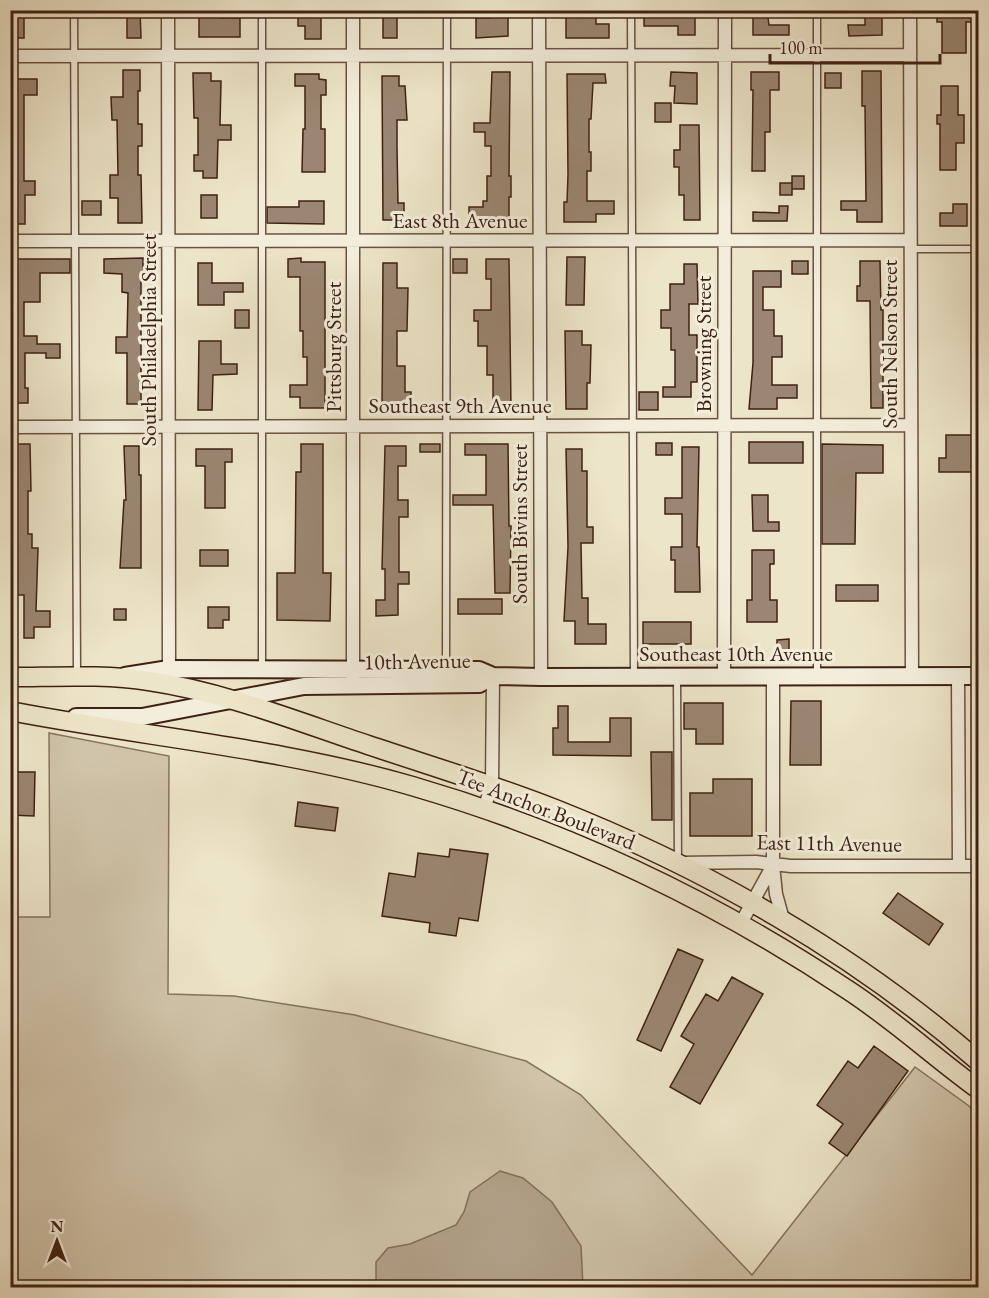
<svg xmlns="http://www.w3.org/2000/svg" width="989" height="1298" font-family="'EB Garamond',serif">
<style>
.green{fill:#d0c4aa;stroke:#88725f;stroke-width:1.5}
.water{fill:#b2a28b;stroke:#846e5b;stroke-width:1.5}
.building{fill:#9a8672;stroke:#402014;stroke-width:1.5}
.lines{fill:none;stroke-linecap:round;stroke-linejoin:round}
.service-casing{stroke:#6b5141;stroke-width:9}
.minor-casing{stroke:#6b5141;stroke-width:15}
.secondary-casing{stroke:#402014;stroke-width:20}
.primary-casing{stroke:#402014;stroke-width:21}
.service{stroke:#f3eedc;stroke-width:6}
.minor{stroke:#f3eedc;stroke-width:12}
.secondary{stroke:#f3eedc;stroke-width:16}
.primary{stroke:#ede5c9;stroke-width:18}
.labels{text-anchor:middle;dominant-baseline:central;stroke-width:6;stroke-linejoin:round;paint-order:stroke}
.street-label{font-size:22px;fill:#402014;stroke:#f3eedc}
</style>
<rect width="100%" height="100%" fill="#ede5c9"/>
<filter id="stains"><feTurbulence type="fractalNoise" baseFrequency=".00333" numOctaves="4"/><feColorMatrix values="0 0 0 0 .2 0 0 0 0 .09 0 0 0 0 .02 0 0 0 .5 -.17"/></filter>
<radialGradient id="worn" r=".72"><stop offset=".6" stop-color="#630" stop-opacity="0"/><stop offset="1" stop-color="#630" stop-opacity=".3"/></radialGradient>
<path class="green" d="M49,733L169,756L168,994L234,996L355,1015L526,1061L581,1095L752,1275L915,1067L969,1106L978,1117V1287L11,1288V917H50Z"/>
<path class="water" d="M500,1171L523,1178L552,1202L581,1246L583,1287H376V1262L388,1248L410,1244L456,1225L464,1212L470,1192Z"/>
<path class="building" d="M10,10H24V38H10Z
M127,10H140L141,38H127Z
M199,10H220V18H240V37H199Z
M306,10H321V39H305V26H298V16H306Z
M383,10H397V38H383Z
M490,10H508V36L476,38V18H490Z
M753,10H767L769,25H789V35H753Z
M937,10H978V22H966V53H942V22H937Z
M695,12V35H678V26H644V14Z
M566,16H596V24H609V38H566Z
M865,17H882V35L849,36L848,25H865Z
M123,70H140V91H138V124H142V146H138V175H141L142,223H118V198H110V175H118L117,120H112L111,97H123Z
M862,71H881L882,222H857V210H841V201H866L865,106H862Z
M492,72H510L509,176H511V197H509V222H469V207H483V201H487V176H491V146H485V132H474V123H490Z
M671,72L697,73V104L674,103L675,86H670Z
M751,72H779V90H770V132H765V171H752L753,90H751Z
M193,73H211V81H221L220,125H231V140H218L217,178H203V171H194V155H198V118H194Z
M825,73H841V88H825Z
M295,74H319V79L326,80V95H321V129H325V172H302L303,129H305V86H295Z
M567,74H605L606,83H593L591,119H589V152H591V171H587V201H614V214H596V222H564V202H567L568,175Z
M382,76H399V86H405L407,120H397V147L398,203H404V220H383Z
M10,79H37V95H24V181H35V195H25V224H10Z
M941,86H958V115H964V143H956V170H940V124H937V115H941Z
M655,103H671V122H655Z
M680,125H699L700,220H684V195H679V167H674V150H680Z
M792,176H804V189H792Z
M780,183H792V195H780Z
M201,195H217V218H201Z
M82,201H101V215H82Z
M299,201H324V224L267,223V207H299Z
M953,204H967V226H940V213H953Z
M779,206H788L787,221H753V212L779,213Z
M567,257H585L584,305H566Z
M143,258V274H141V404H127V353H116V337H127L128,293L122,292V274L104,273V259Z
M301,258V262H325V408H300V397H290V385H307V357H303V331H300V277H288V259Z
M10,259H70V273H40V302H24V336H37V344H60V358H46V353H25V388H28V403H10Z
M453,259H467V273H453Z
M486,259H509L511,408H493V375H487V346H478V321H474V310H491V279H486Z
M792,261H808V274H792Z
M860,261H880L881,310H883V408H871L870,301H857V286H860Z
M198,263H212V283H243V292H224V305H198Z
M383,263H397V288H408L407,331H397V366H405V392H411V409H382Z
M684,264H697L698,304H689V335H697V382H691V397H663V387H675V350H671V328H661V310H670V284H684Z
M753,271H781V287H763V310H774V336H782V357H772V385H797V398H777V409H749L753,363Z
M235,310H249V328H235Z
M565,331H582V345H591L590,383H587V409H566Z
M199,341H221V364H237V374L213,375L212,410H198Z
M639,392H658V410H639Z
M946,435H978V472H939V458H946Z
M749,442H803V463H749Z
M656,443H672V455H656Z
M10,444H30L31,491H28V534H32V548H38L36,611H50V627H34V638H24V595H13Z
M301,444H323V573H331L330,621L277,620V573H295L296,472H301Z
M420,444H440V452H420Z
M465,444H508L509,526H511L510,593H495L493,505H453V495H486V455H465Z
M822,444L883,445V473H856L855,544H822Z
M124,446H139V475H141V568H120L124,500H126Z
M385,446H406V466H398V500H408V517H399V572H409V584H398V615L376,616V600H385V569H382Z
M682,447H699L697,547H699L700,592H675V560H671V547H682V514H665V498H682Z
M196,449H232V462H225V508H205V466H196Z
M566,449H582V471H587V527H593V543H581L582,598H588V624H606V644H575V621H564L568,547Z
M752,495H768V522H779V531H753Z
M200,550H228V566H200Z
M752,550H774V564H770V600H777V622H747V600H752Z
M836,585H878V601H836Z
M458,599H502V614H458Z
M208,607H229V620H223V628H208Z
M114,609H126V620H114Z
M643,622H691V644H643Z
M789,639V652L777,653V640Z
M791,701H821V765H790Z
M684,703H723V744H696V729H684Z
M558,706H568V742H610V718H631V756L553,755V728H558Z
M651,752H672V820H652Z
M10,772H35L34,816L10,815Z
M713,779H752V836H690V793H713Z
M298,802L338,808L335,831L295,826Z
M450,849L488,854L478,921L459,918L456,936L429,932L430,923L382,916L389,873L415,877L418,853L449,857Z
M898,893L943,924L929,945L883,913Z
M678,949L703,960L661,1051L637,1040Z
M732,977L763,994L700,1104L670,1087L694,1044L681,1036L706,994L718,1001Z
M874,1046L908,1071L847,1156L829,1143L843,1124L817,1105L848,1061L858,1068Z"/>
<g class="lines">
<defs>
<path id="service" d="M74,10L77,673
M262,10V667
M631,10L634,676
M817,10V676
M911,249H978
M446,670L447,10
M677,677L678,862"/>
<path id="minor" d="M168,10L169,669
M539,10L541,677
M910,10L912,677
M10,56L910,55
M10,241L910,240
M10,427L910,425
M958,676L959,866
M353,677V10
M724,677L725,10
M773,677V865L776,894L784,923
M484,808L492,786L493,676
M680,863L756,862L791,866H978
M741,923L773,865"/>
<path id="secondary" d="M125,676L169,669L479,670L493,676L541,677L978,676
M76,717H142L304,686L479,684L493,676"/>
<path id="primary" d="M10,677C56,677 103,674 149,681C224,692 296,721 368,745C431,766 494,785 555,809C707,869 854,953 978,1061
M10,711C144,737 281,748 412,786C567,831 713,900 848,990C894,1020 934,1057 978,1089"/>
</defs>
<use href="#service" class="service-casing"/>
<use href="#minor" class="minor-casing"/>
<use href="#secondary" class="secondary-casing"/>
<use href="#primary" class="primary-casing"/>
<use href="#service" class="service"/>
<use href="#minor" class="minor"/>
<use href="#secondary" class="secondary"/>
<use href="#primary" class="primary"/>
</g>
<g class="labels">
<g class="street-label">
<text x="460" y="220">East 8th Avenue</text>
<text transform="translate(148 340) rotate(-90)">South Philadelphia Street</text>
<text transform="translate(703 344) rotate(-90)">Browning Street</text>
<text transform="translate(889 344) rotate(-90)">South Nelson Street</text>
<text transform="translate(333 347) rotate(-90)">Pittsburg Street</text>
<text x="460" y="405">Southeast 9th Avenue</text>
<text transform="translate(519 524) rotate(-90)">South Bivins Street</text>
<text x="736" y="653">Southeast 10th Avenue</text>
<text transform="translate(417 661) rotate(-1)">10th Avenue</text>
<text transform="translate(546 809) rotate(21)">Tee Anchor Boulevard</text>
<text transform="translate(829 843) rotate(1)">East 11th Avenue</text>
</g>
</g>
<rect width="989" height="1298" fill="none" stroke="#ede5c9" stroke-width="36"/>
<rect x="12" y="12" width="965" height="1274" fill="none" stroke="#402014" stroke-width="3"/>
<rect x="18" y="18" width="953" height="1262" fill="none" stroke="#402014" stroke-width="1.5"/>
<g transform="translate(57 1241)" stroke="#f3eedc" stroke-width="4.5" paint-order="stroke">
<path d="M0-4.5L10 22L0 15L-10 22Z" fill="#402014"/>
<text y="-9" font-size="16" font-weight="bold" text-anchor="middle" fill="#402014">N</text>
</g>
<path d="M770 54v9h170v-9" fill="none" stroke="#402014" stroke-width="3"/>
<text x="779" y="54" font-size="18" fill="#402014" stroke="#f3eedc" stroke-width="4.5" paint-order="stroke">100 m</text>
<rect width="100%" height="100%" filter="url(#stains)"/>
<rect width="100%" height="100%" fill="url(#worn)"/>
</svg>
